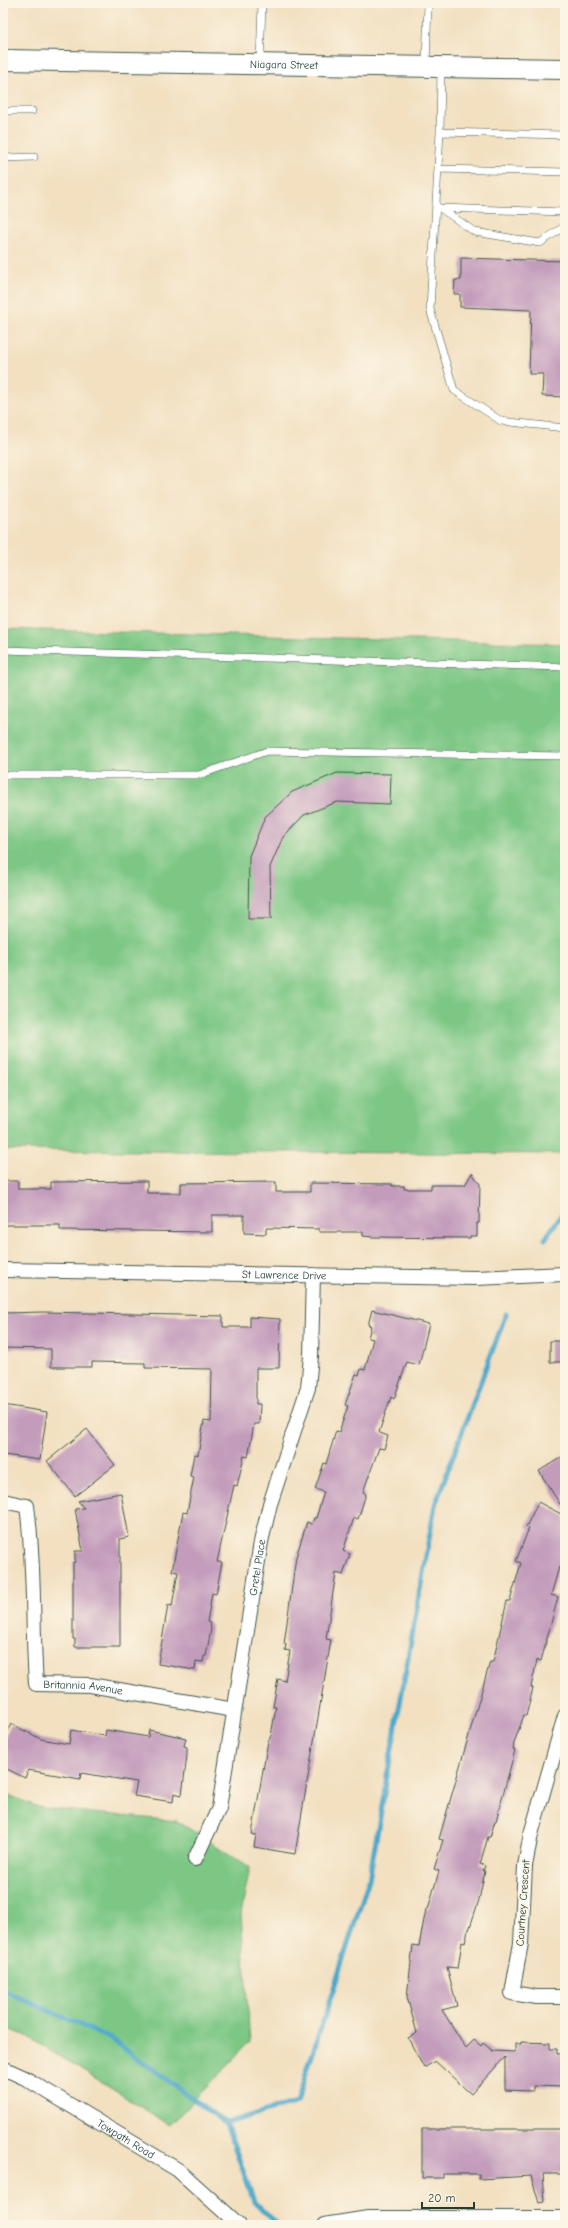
<svg xmlns="http://www.w3.org/2000/svg" width="568" height="2228" font-family="'Comic Neue',sans-serif">
<style>
.green{fill:#7dc785;stroke:#4e825c}
.lines{fill:none;stroke-linecap:round;stroke-linejoin:round}
.stream{stroke:#4ca8ca;stroke-width:5}
.building{fill:#c39cbc}
.service-casing{stroke:#3f5549;stroke-width:8}
.minor-casing{stroke:#3f5549;stroke-width:16}
.secondary-casing{stroke:#3f5549;stroke-width:22}
.service{stroke:#fff;stroke-width:7}
.minor{stroke:#fff;stroke-width:14}
.secondary{stroke:#fff;stroke-width:20}
.labels{text-anchor:middle;dominant-baseline:central;stroke-width:3.5;stroke-linejoin:round;paint-order:stroke}
.street-label{font-size:11px;fill:#1f3d34;stroke:#fcf5e5}
</style>
<rect width="100%" height="100%" fill="#fcf5e5"/>
<filter id="ink" filterUnits="userSpaceOnUse"><feTurbulence type="fractalNoise" baseFrequency=".025" numOctaves="2"/><feDisplacementMap in="SourceGraphic" scale="8" xChannelSelector="R" yChannelSelector="G"/><feConvolveMatrix kernelMatrix="1 2 1 2 8 2 1 2 1" color-interpolation-filters="sRGB"/></filter>
<filter id="wash" filterUnits="userSpaceOnUse"><feTurbulence type="fractalNoise" baseFrequency=".012" numOctaves="4" result="noise"/><feDisplacementMap in="SourceGraphic" scale="16" xChannelSelector="R" yChannelSelector="G"/><feGaussianBlur stdDeviation="0.9" result="paint"/><feColorMatrix in="noise" values="0 0 0 0 0 0 0 0 0 0 0 0 0 0 0 0 0 1.4 0 .05"/><feComposite in="paint" operator="in"/></filter>
<g filter="url(#wash)">
<rect width="100%" height="100%" fill="#f2e0c1"/>
<path class="green" d="M3,629L565,644V1154L3,1150Z
M3,1793L41,1808L177,1821L250,1867L241,1914L250,2042L170,2125L25,2035L3,2028Z"/>
<g class="lines">
<path class="stream" d="M545,1239L565,1209
M3,1990L111,2039L226,2123L254,2201L278,2225
M226,2123L297,2102L369,1879L435,1505L506,1314"/>
</g>
<g id="blocks">
<path class="building" d="M461,258L565,261V397L542,396L543,374H529L531,310L460,307V294H454L455,280H461Z
M337,773L391,774L390,804L337,802L304,815L283,837L270,867L271,919H248L249,856L265,817L292,792Z
M472,1173L480,1184L479,1223H477V1236H470V1238L373,1237L363,1236V1232H319V1229L266,1228V1234L244,1233V1215H212V1232L60,1230V1225H3V1181H18V1189H51V1182L147,1181V1193H181V1183L276,1182V1192H310V1183L392,1184V1186H404V1189H431V1185H465Z
M372,1310L429,1324L419,1365L407,1362L394,1399L391,1397L379,1432L380,1433L388,1436L384,1449L379,1448L363,1492L366,1494L358,1519L354,1518L343,1551L350,1554L343,1575L336,1573L326,1639L331,1640L295,1854L254,1847L256,1835L252,1834L268,1741L271,1736L276,1707H273L278,1679L285,1681L290,1651L285,1650L286,1644H284L296,1557L307,1522L312,1524L314,1518H316L324,1492L315,1489L324,1463L326,1464L336,1431L339,1432L348,1406L345,1405L356,1374L359,1375L361,1369L365,1370L373,1339L368,1338L371,1326L368,1325Z
M44,1312L223,1316V1327H250V1317L280,1319L279,1368H256V1404H260L259,1424H254L248,1457L244,1456L237,1486L234,1485L217,1562H222L216,1594L212,1593L207,1622L210,1623L211,1629L206,1656H204L203,1662L196,1661L195,1670L158,1664L168,1605L172,1606L178,1572L172,1571L183,1512L187,1513L194,1477L190,1476L194,1454L198,1455L204,1421L211,1422L212,1369L145,1368V1363L92,1362V1367H51V1349L3,1348L4,1313Z
M550,1341H565V1362H550Z
M3,1405L47,1412L40,1460L4,1455Z
M87,1429L115,1465L75,1496L47,1461Z
M565,1455V1512L539,1471Z
M121,1493L129,1537L120,1539V1647H75V1639H73V1562H75V1551H83L75,1509L84,1508L78,1501Z
M538,1502L565,1516V1558L561,1568L559,1567L551,1595L558,1597L541,1661L537,1660L531,1687L533,1688L526,1716L524,1715L514,1743L513,1749L515,1750L496,1821H495L490,1837H488L480,1864L485,1866L483,1871H485L479,1900L469,1930H468L465,1943L462,1942L458,1968L447,1967L457,2006L442,2010L466,2048L474,2040L481,2046L483,2043L493,2051L515,2052V2044H521V2042L550,2043V2049H557V2054H565V2087L533,2086V2091L505,2090V2057L471,2094L435,2061L424,2068L408,2038L417,2033L407,1997L413,1945L419,1946L426,1909H428L439,1871L434,1869L443,1840L439,1839L490,1662H493L507,1601H510L521,1563L516,1561L529,1528L526,1527Z
M11,1724L41,1739L69,1744L71,1730L105,1736L106,1730L148,1737L149,1730L186,1738L184,1746L187,1747V1755L182,1795L174,1793L173,1802L134,1796L137,1782L81,1773L80,1779L28,1770L25,1778L3,1767V1740Z
M422,2129H565V2174H543L545,2202L539,2203L531,2176L479,2179V2174H443V2178H422Z"/>
</g>
</g>
<g filter="url(#ink)">
<use href="#blocks" fill-opacity="0" stroke="#3f5549" stroke-width="1"/>
<g class="lines">
<defs>
<path id="service" d="M260,63L262,3
M426,65L428,3
M441,68L440,132L565,135
M3,111H32
M440,132L430,309L454,390L501,421L565,428
M3,158L34,157
M438,169L565,172
M439,208L565,212
M440,208L475,232L540,243L565,226
M3,650L565,667
M3,775H199L267,751L565,756"/>
<g id="minor">
<path id="s1" d="M3,1270L476,1278L565,1274"/>
<path id="s2" d="M3,1501L27,1506C35,1565 32,1625 36,1684L90,1685L234,1710"/>
<path d="M565,1716L531,1834L525,1866L521,1943L512,1993L536,1997H565"/>
<path id="s3" d="M195,1859L219,1808L261,1542L270,1504L308,1388L311,1356L313,1275"/>
<path id="s4" d="M3,2068L25,2078L178,2170L239,2225"/>
<path d="M324,2225L368,2218H565"/>
</g>
<g id="secondary">
<path id="s5" d="M3,60L565,69"/>
</g>
</defs>
<use href="#service" class="service-casing"/>
<use href="#minor" class="minor-casing"/>
<use href="#secondary" class="secondary-casing"/>
<use href="#service" class="service"/>
<use href="#minor" class="minor"/>
<use href="#secondary" class="secondary"/>
</g>
</g>
<g class="labels">
<g class="street-label">
<text stroke="none"><textPath href="#s5" startOffset="281">Niagara Street</textPath></text>
<text stroke="none"><textPath href="#s1" startOffset="281">St Lawrence Drive</textPath></text>
<text stroke="none"><textPath href="#s3" startOffset="300">Gretel Place</textPath></text>
<text stroke="none"><textPath href="#s2" startOffset="250">Britannia Avenue</textPath></text>
<text transform="translate(523 1903) rotate(-86)">Courtney Crescent</text>
<text stroke="none"><textPath href="#s4" startOffset="142">Towpath Road</textPath></text>
</g>
</g>
<rect width="568" height="2228" fill="none" stroke="#fcf5e5" stroke-width="16"/>
<path d="M422 2202v6h52v-6" fill="none" stroke="#1f3d34" stroke-width="2"/>
<text x="428" y="2202" font-size="12" fill="#1f3d34" stroke="#fcf5e5" stroke-width="3" paint-order="stroke">20 m</text>
</svg>
